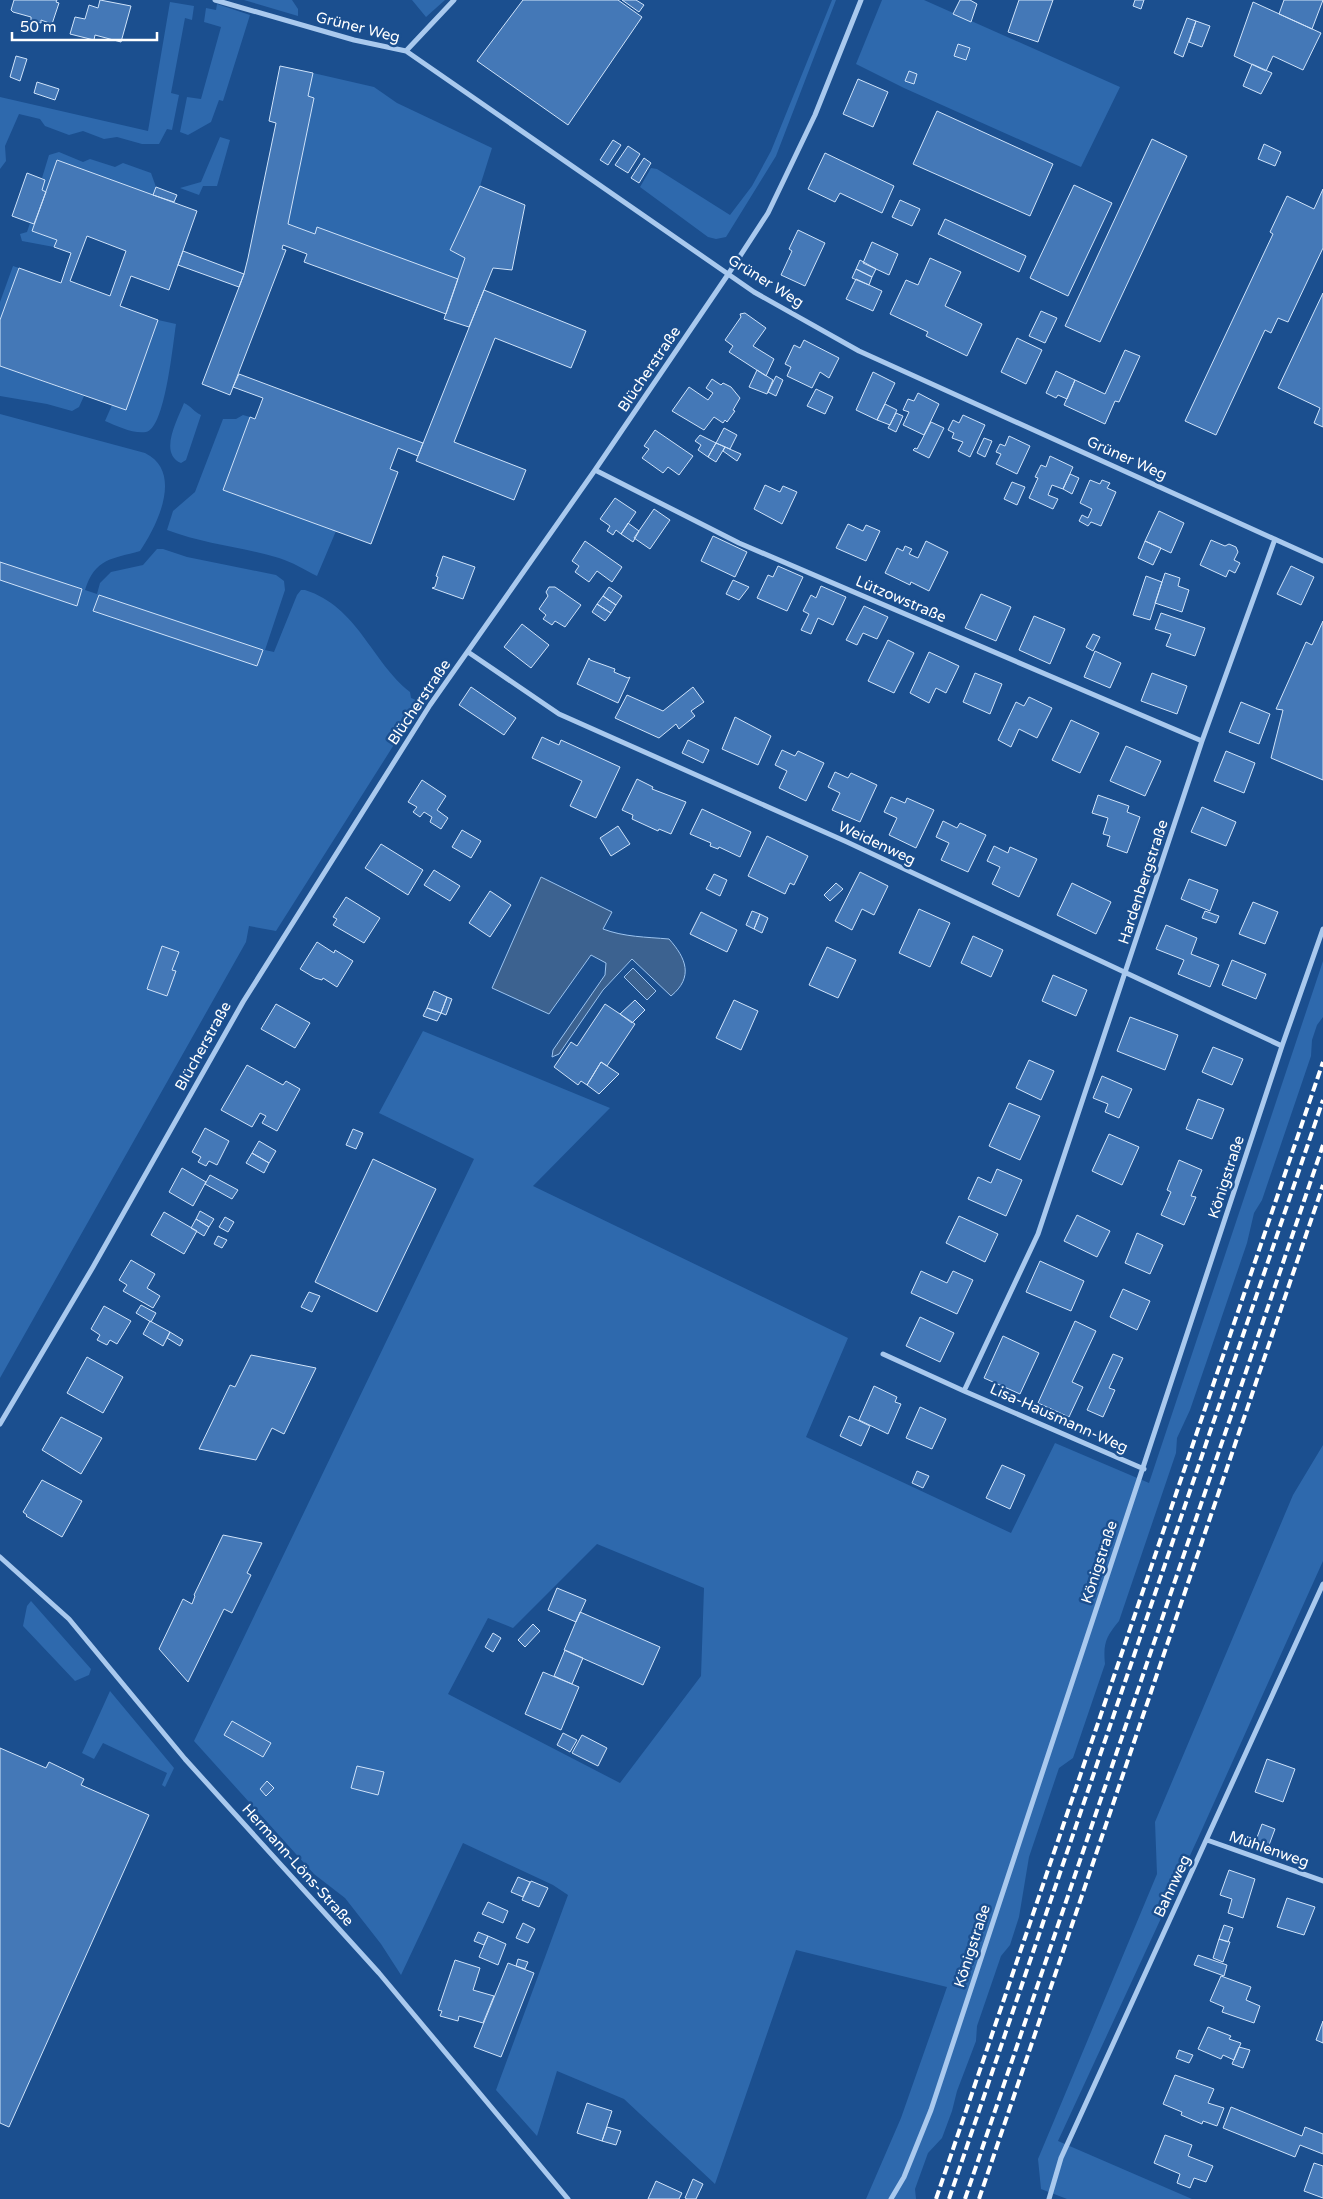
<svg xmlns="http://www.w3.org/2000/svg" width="1323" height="2199" font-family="'Varela Round',sans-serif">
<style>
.green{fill:#2e69ad;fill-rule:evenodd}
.water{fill:#3c6290;stroke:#9cc4f0}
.building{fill:#4478b7;stroke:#cfe3fa;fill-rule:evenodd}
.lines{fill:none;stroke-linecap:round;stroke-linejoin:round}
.minor{stroke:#a9c9ee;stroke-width:5}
.rail{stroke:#fff;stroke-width:4;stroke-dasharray:9 4;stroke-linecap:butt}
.labels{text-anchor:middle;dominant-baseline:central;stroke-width:5;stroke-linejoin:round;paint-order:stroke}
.street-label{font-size:15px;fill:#fff;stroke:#1b4f8f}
</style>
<rect width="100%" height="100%" fill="#1b4f8f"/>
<path class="green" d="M244,0H292L298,9V16Z
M412,0H445L426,17Z
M832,0H836L776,156L726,237L716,239L708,237L640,187L651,168L657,169L730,215L752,186L771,151Z
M882,0H924L1120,87L1081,167L904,88L856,64Z
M170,2L194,6L192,20L185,18L171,93L179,95L172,130L167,129L159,144H142L117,137L104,139L83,131L69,135L45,126L40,119L19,114L5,146L6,161L0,169V97L148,131Z
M217,4L250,15L223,101L219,100L211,122L188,135L180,132L187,97L201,99L221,27L204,22L206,8L216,10Z
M313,73L374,87L397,103L492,148L480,186L450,250L465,258L458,279L317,228L315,234L288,224L314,98L308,96Z
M220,137L230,140L217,186H203L199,195L180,188L201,182Z
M59,152L83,162L90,159L115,167L123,163L151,173L156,187L153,195L57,160L46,192L42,190L45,180L42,178L49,155Z
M30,223L34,224L32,231L57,240L54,247L22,241L20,234L27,232Z
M13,266L19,268L0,320V302Z
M158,320L176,324C173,343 165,429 146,432C133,434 117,426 105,421L112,405L126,410Z
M0,366L84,396L79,407L72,411L47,404L0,396Z
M184,403C191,406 194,412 201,415L186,460L181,463C158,453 178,419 184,403Z
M0,414L145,453C184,472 157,526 140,551C112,559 95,558 85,590L97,594L100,583L111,572L143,565L157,549H163L187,557L276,575L284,581L285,590L265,650L274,652L297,595L301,590H305C358,607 371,661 410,692L411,698L421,702L276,931L249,926L246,942L0,1378Z
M243,415L250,417L223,490L336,531L317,576C305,570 292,562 279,558C242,547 204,544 167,530L173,511L195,492L223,419H236Z
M1323,961V1017L1317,1025L1312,1040L1311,1056L1262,1200L1254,1213L1247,1243L1190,1410L1177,1438L1176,1453L1119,1621C1106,1637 1103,1643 1105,1664L1073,1758L1059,1768L1029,1857L1019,1917L1010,1945L1001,1956L977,2026L976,2041L957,2091L952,2111L942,2138L928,2153L915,2189L916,2199H866L901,2118L947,1987L796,1950L715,2184L624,2099L557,2071L537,2136L496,2090L568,1895L553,1885L463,1843L401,1975L381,1944L345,1898L314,1874L194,1741L474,1159L379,1113L423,1031L610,1108L533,1186L848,1338L806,1437L1011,1533L1055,1443L1149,1483ZM597,1544L704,1588L701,1676L620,1783L448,1694L488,1618L513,1628Z
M1323,1445V1561L1199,1836L1058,2141L1192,2199H1067L1041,2189L1038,2159L1157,1874L1155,1822L1293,1495Z
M31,1601L91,1669L89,1675L75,1681L23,1626L27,1606Z
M110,1691L174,1768L165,1787L162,1785L167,1773L103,1743L94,1759L82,1753Z"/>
<path class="water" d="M541,877L612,912L603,929C624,937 646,937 669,939C686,958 694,977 671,996L632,959L603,990L559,1054L552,1057L553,1050L605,975L606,963L591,955L549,1014L492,988Z
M633,968L656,991L647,1000L624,977Z"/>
<path class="building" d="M14,0H57L56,2L59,3L52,24L41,20V23L31,20V17L13,12L11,10Z
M100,0L131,6L121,42L95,35L94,40L70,34L75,17L85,19L89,5L98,8Z
M523,0H618L642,17L568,125L477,61Z
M622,0H636L644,5L639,12Z
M960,0H970L977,4L971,22L953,14Z
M1019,0H1053L1038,42L1008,32Z
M1135,0H1144L1141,9L1133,6Z
M1284,0H1323L1312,29L1279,14Z
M1253,2L1321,33L1303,70L1273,56L1266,71L1234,56Z
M1187,18L1196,21L1183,57L1174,53Z
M1196,21L1210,26L1202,47L1189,42Z
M958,44L970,48L966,60L954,56Z
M16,56L27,59L20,81L10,77Z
M1252,64L1272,73L1261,94L1243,86Z
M280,66L313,73L308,96L314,98L288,224L315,234L317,227L458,279L446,314L304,262L307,254L283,245L282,249L286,250L230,395L202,384L244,274L248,258L276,123L269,121Z
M909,71L917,74L914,84L905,81Z
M858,79L888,92L873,127L843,114Z
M37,82L59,89L55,100L34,93Z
M937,111L1053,164L1030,216L913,164Z
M1152,139L1187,156L1100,342L1065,326Z
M613,140L621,145L608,165L600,160Z
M1264,144L1281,152L1275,166L1258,159Z
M628,146L640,154L628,173L615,165Z
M825,153L894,186L882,213L840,193L835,202L808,189Z
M644,158L651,163L639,183L631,178Z
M57,160L197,211L169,290L131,276L120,306L158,320L126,410L0,366V320L19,268L61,283L71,253L54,247L57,240L32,231ZM87,236L126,251L110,296L70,281Z
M27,173L45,180L42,190L46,192L34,224L12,216Z
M1074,185L1112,203L1068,296L1030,278Z
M480,186L525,205L512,270L493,268L469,327L444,319L465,258L450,250Z
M156,187L177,195L174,202L153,195Z
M1323,189V248L1288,322L1278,318L1271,333L1265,330L1216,435L1185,421L1273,234L1270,232L1287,196L1314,209Z
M900,200L920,209L912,226L892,217Z
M945,219L1026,256L1019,272L938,234Z
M798,230L825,243L805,286L781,275L792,251L789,249Z
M872,242L898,254L889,275L863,263Z
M183,251L244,274L239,287L178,265Z
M930,258L961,272L945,306L982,324L967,356L926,336L928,332L890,314L906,280L918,285Z
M860,260L876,269L872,277L856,269Z
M856,269L872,277L869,285L852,278Z
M856,279L882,291L873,311L846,299Z
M484,290L586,331L571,368L495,338L454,442L526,470L514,500L416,461Z
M1323,293V427L1314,423L1320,408L1278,388Z
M1041,311L1057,318L1045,343L1029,336Z
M745,313L766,328L753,346L774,359L766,376L729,352L733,346L725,340L741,317L740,314Z
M1017,338L1042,350L1026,384L1001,372Z
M804,340L839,358L829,378L820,372L812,388L787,376L791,367L785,364L794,345L800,348Z
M1125,350L1140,356L1119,402L1115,401L1105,424L1064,405L1075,380L1105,394Z
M757,370L773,380L767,394L749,387Z
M1056,371L1075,380L1067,399L1058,395L1056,398L1046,393Z
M873,372L895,383L877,420L856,410Z
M239,374L423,443L418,456L398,448L390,469L398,472L371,544L223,490L250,417L255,419L263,398L233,387Z
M776,376L783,380L776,396L768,392Z
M712,379L721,385L723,383L731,387L740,398L733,410L735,411L727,422L725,420L723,423L714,417L704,430L672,411L689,387L708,400L713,393L706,388Z
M816,389L833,397L825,414L807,406Z
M918,393L939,404L924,435L903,425L909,412L903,410L908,399L914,401Z
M885,404L897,410L890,425L877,420Z
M896,413L903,416L896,432L888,428Z
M963,415L985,425L970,457L958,451L963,442L952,438L954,433L948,430L953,420L959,423Z
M931,422L944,428L929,458L913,450L915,448L917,449Z
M724,428L737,435L730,449L716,443Z
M655,430L693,456L679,475L668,467L663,473L642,458L649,449L644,446Z
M700,435L716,443L708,457L698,450L701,445L695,441Z
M1009,436L1030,446L1017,474L996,464L1001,454L996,452L1000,444L1005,446Z
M984,438L992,441L985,457L977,453Z
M716,443L725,447L716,462L708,457Z
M725,447L741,454L737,461L723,451Z
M1050,456L1073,467L1063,489L1052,485L1048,495L1058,499L1053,509L1029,498L1038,478L1035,477L1041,465L1046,467Z
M1070,474L1079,478L1072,494L1063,489Z
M1090,480L1100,484L1102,480L1110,483L1107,488L1116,492L1101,526L1091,522L1088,526L1079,521L1082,515L1088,518L1092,509L1080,503Z
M1012,482L1025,487L1017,505L1004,499Z
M765,485L780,492L783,486L797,492L782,524L754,509Z
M615,498L636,512L621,534L616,530L613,535L607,531L610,526L600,519Z
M654,509L670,520L650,549L634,538Z
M1159,511L1184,523L1171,553L1145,541Z
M628,523L639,531L633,542L621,534Z
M848,524L863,531L866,525L880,531L866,561L836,548Z
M713,536L747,552L735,577L701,561Z
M1211,540L1225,546L1229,544L1236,547L1238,552L1234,560L1240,563L1235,573L1229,570L1226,577L1200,565Z
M585,541L622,567L612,582L597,571L589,582L575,572L579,566L572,561Z
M926,541L948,552L929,591L911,582L910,585L885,573L897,548L903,551L905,546L912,549L909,554L918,558Z
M1145,541L1161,548L1153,565L1138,558Z
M443,556L475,567L463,599L432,588L435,587L438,577L436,576Z
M0,562L82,589L77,606L0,580Z
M778,566L803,577L787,611L757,598L768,575L773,577Z
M1291,566L1314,577L1301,605L1277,594Z
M1165,573L1180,578L1178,586L1189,590L1182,612L1155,603Z
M1146,576L1162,582L1150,620L1133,615Z
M733,580L749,587L739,600L726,594Z
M821,586L846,597L833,625L818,618L811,634L801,630L809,614L803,611L811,595L816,598Z
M549,587H555L581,605L565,627L555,621L552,625L543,619L546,615L539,609L548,596L546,592Z
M609,587L622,596L616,605L603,596Z
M981,594L1011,607L996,641L965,628Z
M99,595L263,650L257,666L93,611Z
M603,596L616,605L611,613L597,604Z
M597,604L611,613L605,621L592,612Z
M864,606L888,617L877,639L863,633L857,645L846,640Z
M1161,613L1205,628L1195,656L1166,646L1171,634L1155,629Z
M1034,616L1065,629L1050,664L1019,650Z
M1323,621V780L1271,758L1283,710L1276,709L1306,642L1312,645Z
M522,624L549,645L531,668L504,647Z
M1093,634L1100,637L1093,651L1086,647Z
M888,640L914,653L894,693L868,681Z
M1095,651L1121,663L1110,688L1084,677Z
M929,652L959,666L946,693L936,688L929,703L910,693Z
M589,658L590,660L615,669L614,672L628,678L630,677L618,703L577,684Z
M975,673L1002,684L990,714L963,702Z
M1152,673L1187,686L1177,714L1141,701Z
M471,687L516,718L504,735L459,705Z
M693,687L704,702L691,711L695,716L679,729L676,724L659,738L615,718L627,695L663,711Z
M1029,697L1052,708L1037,738L1019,729L1011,747L998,740L1016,702L1024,706Z
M1241,702L1270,714L1259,744L1229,732Z
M735,717L771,736L758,765L722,749Z
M1071,720L1099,733L1080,773L1052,760Z
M542,737L559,745L561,740L620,767L596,818L570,806L582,781L532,758Z
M688,740L709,750L703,763L682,753Z
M1126,746L1161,761L1145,796L1110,781Z
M782,750L795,756L798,751L824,763L806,801L779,788L787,771L775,765Z
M1226,751L1255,763L1244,793L1214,781Z
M835,772L848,778L851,773L877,785L860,822L832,810L840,793L828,787Z
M637,779L653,787L652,789L686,802L671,834L659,829L658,831L632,819L633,815L622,810Z
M422,780L446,796L437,810L448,818L441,829L430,822L432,817L424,812L420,817L413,812L417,807L408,802Z
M1098,795L1129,806L1127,812L1140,817L1127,853L1107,846L1110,836L1103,834L1108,818L1092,813Z
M891,797L905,803L907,798L934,810L916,848L889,835L897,818L884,812Z
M1202,807L1236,822L1226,846L1191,832Z
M702,809L751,832L740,857L719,847L718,849L710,846L711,843L690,834Z
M943,821L957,828L960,823L986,835L968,872L941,860L949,843L936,837Z
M618,826L630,844L611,856L600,838Z
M462,830L481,841L471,858L452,847Z
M767,836L808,856L794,885L790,883L785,894L748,876Z
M381,844L423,870L408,895L365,868Z
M994,846L1008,853L1010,847L1037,859L1019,897L992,884L1000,867L987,861Z
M434,870L460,886L450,901L424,885Z
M860,872L888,886L874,915L862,909L852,930L835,921Z
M714,874L727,880L720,896L706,889Z
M1189,879L1218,890L1210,911L1181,899Z
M836,883L843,889L830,901L824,895Z
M1072,883L1111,902L1096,934L1057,915Z
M490,891L511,905L490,937L469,923Z
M346,897L380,918L364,943L333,925L337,919L333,917Z
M1253,902L1278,912L1265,944L1239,934Z
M919,909L950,923L930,967L899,953Z
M752,911L760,914L754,929L746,925Z
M1205,911L1219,916L1216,923L1202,918Z
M701,912L737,930L727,952L690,934Z
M760,914L768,918L762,933L754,929Z
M1166,925L1197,938L1191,954L1219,965L1210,987L1178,974L1184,960L1156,949Z
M973,936L1003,950L991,977L961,963Z
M317,942L334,953L335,950L353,961L337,987L323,978L322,980L315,978L300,969Z
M162,946L179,952L172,970L176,971L167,996L147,989Z
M827,947L856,960L838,998L809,985Z
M1232,960L1266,974L1256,999L1222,985Z
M1053,975L1087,990L1076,1016L1042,1001Z
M434,991L447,997L441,1013L427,1008Z
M447,997L452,999L446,1015L441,1013Z
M635,1000L645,1010L632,1023L620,1014Z
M734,1000L758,1011L741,1050L716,1038Z
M276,1004L310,1023L295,1048L261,1029Z
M605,1004L635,1024L607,1066L601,1062L587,1085L581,1081L578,1085L554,1067L571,1042L577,1046Z
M427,1008L441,1013L437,1021L423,1016Z
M1130,1017L1178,1035L1165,1070L1117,1051Z
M1213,1047L1243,1059L1232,1085L1202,1072Z
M1029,1060L1054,1071L1041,1100L1016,1088Z
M601,1062L619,1074L599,1094L587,1085Z
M247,1065L283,1085L286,1081L300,1089L277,1131L262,1123L266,1116L260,1113L252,1127L221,1110Z
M1102,1076L1132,1089L1119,1118L1105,1112L1108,1104L1093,1098Z
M1198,1099L1224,1109L1212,1139L1186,1129Z
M1009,1103L1040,1116L1020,1160L989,1146Z
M205,1128L229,1141L217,1165L209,1161L206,1166L198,1162L201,1157L192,1152Z
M353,1129L363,1133L356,1149L346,1145Z
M1109,1134L1139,1147L1122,1185L1092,1171Z
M259,1141L276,1151L269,1163L252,1153Z
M252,1153L269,1163L264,1173L246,1163Z
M373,1159L436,1189L377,1312L315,1282Z
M1179,1160L1202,1170L1191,1196L1196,1197L1184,1225L1161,1215L1171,1192L1167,1190Z
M182,1168L206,1182L193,1206L169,1192Z
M997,1169L1022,1180L1006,1216L968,1199L978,1177L991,1183Z
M210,1175L238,1190L232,1199L205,1184Z
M200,1211L214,1219L209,1227L196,1219Z
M164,1212L197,1231L184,1254L151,1235Z
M1077,1215L1110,1231L1097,1257L1064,1241Z
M959,1216L998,1234L985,1262L946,1243Z
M225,1217L234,1222L228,1232L219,1227Z
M196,1219L209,1227L204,1236L191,1228Z
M1137,1233L1163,1245L1150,1274L1125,1263Z
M218,1236L227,1240L222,1248L214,1244Z
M131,1260L155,1274L147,1288L160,1296L153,1308L123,1291L127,1285L119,1280Z
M1040,1261L1084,1281L1071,1311L1026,1292Z
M921,1271L947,1283L953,1271L973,1280L957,1314L911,1293Z
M1123,1289L1150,1301L1137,1330L1110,1317Z
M309,1292L320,1296L312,1312L301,1307Z
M141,1305L156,1313L151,1322L136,1313Z
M104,1306L131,1321L117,1344L110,1340L107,1345L97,1340L100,1335L91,1329Z
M920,1317L954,1333L940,1362L906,1346Z
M150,1321L170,1332L163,1346L143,1334Z
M1075,1321L1096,1331L1072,1382L1083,1387L1069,1417L1038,1403Z
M170,1332L183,1340L180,1346L167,1338Z
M1003,1336L1039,1353L1020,1394L984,1378Z
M1113,1354L1123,1358L1109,1388L1115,1390L1103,1417L1087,1410Z
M251,1355L316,1368L284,1434L272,1428L256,1460L199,1449L230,1385L235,1387Z
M87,1357L123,1377L103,1413L67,1393Z
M874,1386L897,1397L895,1402L901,1404L888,1434L859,1420Z
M920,1407L946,1419L932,1449L906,1438Z
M849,1416L870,1426L861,1446L840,1436Z
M61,1417L102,1438L81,1474L42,1450Z
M1002,1465L1025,1475L1010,1509L986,1498Z
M917,1471L929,1476L923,1488L912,1483Z
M42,1480L82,1501L62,1537L26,1516L27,1515L23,1512Z
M223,1535L262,1543L247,1573L251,1575L232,1613L224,1609L188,1682L159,1649L183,1599L192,1604L195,1596L194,1595Z
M557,1588L586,1600L576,1622L548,1610Z
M580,1612L660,1647L643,1685L564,1650Z
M533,1624L540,1631L525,1647L518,1640Z
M493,1633L501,1638L493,1652L485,1647Z
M565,1650L583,1658L572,1684L554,1676Z
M543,1672L579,1687L561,1730L525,1714Z
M232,1721L271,1743L263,1757L224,1735Z
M563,1733L577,1740L570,1752L557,1745Z
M582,1735L607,1748L598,1766L572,1753Z
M0,1748L46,1768L49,1762L84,1779L81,1785L149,1815L9,2127L0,2123Z
M1267,1759L1295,1769L1283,1802L1255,1792Z
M357,1766L384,1772L378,1795L351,1788Z
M267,1781L274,1788L266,1796L260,1789Z
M1262,1824L1275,1829L1269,1845L1256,1840Z
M1229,1870L1255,1879L1243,1918L1228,1913L1232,1899L1220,1895Z
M518,1877L530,1882L523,1897L511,1892Z
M531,1881L548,1888L539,1907L522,1900Z
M1287,1898L1315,1907L1304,1935L1277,1927Z
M488,1902L508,1911L503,1923L482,1914Z
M523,1923L535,1929L528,1943L516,1938Z
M1224,1925L1233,1928L1228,1942L1219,1939Z
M478,1932L488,1936L484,1945L474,1941Z
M488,1936L506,1944L498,1965L479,1957Z
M1219,1939L1230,1942L1223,1962L1213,1958Z
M1198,1955L1227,1965L1224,1976L1194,1965Z
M518,1959L528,1962L525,1969L516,1966Z
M455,1960L480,1968L473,1990L494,1996L483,2023L459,2016L458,2021L440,2016L442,2011L438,2010Z
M508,1963L534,1973L501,2057L474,2047Z
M1221,1976L1251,1987L1246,2000L1260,2006L1254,2023L1222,2012L1224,2007L1210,2001Z
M1323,2021V2043L1316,2040Z
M1208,2027L1231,2036L1229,2039L1241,2043L1234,2060L1223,2055L1221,2059L1198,2049Z
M1239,2047L1250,2050L1243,2068L1232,2064Z
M1179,2050L1193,2055L1189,2063L1176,2058Z
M1175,2075L1214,2089L1208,2103L1224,2108L1217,2126L1203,2121L1202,2124L1181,2115L1182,2112L1163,2104Z
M587,2103L612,2111L602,2141L577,2133Z
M1231,2107L1302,2136L1305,2127L1323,2134V2154L1300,2145L1295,2157L1223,2128Z
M607,2127L621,2131L616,2145L602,2141Z
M1165,2135L1192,2145L1188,2156L1213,2166L1206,2182L1194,2178L1190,2188L1177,2183L1180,2174L1154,2163Z
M1314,2163L1323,2166V2198L1304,2191Z
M693,2179L703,2184L696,2199H687L685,2198Z
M656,2181L682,2193L679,2199H648Z"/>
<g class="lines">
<path class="minor" d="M215,0L354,40L406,51L754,292L859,351L1323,561
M406,51L454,0
M595,470L739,543L1202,741
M468,652L559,714L847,842L1282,1046
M883,1354L964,1391
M0,1424L93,1267L243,1002L430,705L595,470L729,273L768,213L815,115L861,0
M1144,1469L964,1391L1038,1234L1202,741L1275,539
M0,1557L69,1619L185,1759L379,1973L568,2199
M1207,1840L1323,1881
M891,2199L904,2177L931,2110L1282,1046L1323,929
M1049,2199L1061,2158L1323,1584"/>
<path class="rail" d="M936,2199L1323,1062
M949,2199L1323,1100
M965,2199L1323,1145
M979,2199L1323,1185"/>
</g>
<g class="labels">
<g class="street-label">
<text transform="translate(358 27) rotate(14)">Grüner Weg</text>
<text transform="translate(766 281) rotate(32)">Grüner Weg</text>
<text transform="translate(649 369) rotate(-56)">Blücherstraße</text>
<text transform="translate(1127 458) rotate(24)">Grüner Weg</text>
<text transform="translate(901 599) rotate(23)">Lützowstraße</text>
<text transform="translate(419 702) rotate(-56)">Blücherstraße</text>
<text transform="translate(877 843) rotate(25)">Weidenweg</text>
<text transform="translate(1143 882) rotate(-72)">Hardenbergstraße</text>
<text transform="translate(203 1046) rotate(-61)">Blücherstraße</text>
<text transform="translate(1226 1177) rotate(-72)">Königstraße</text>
<text transform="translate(1059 1418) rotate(24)">Lisa-Hausmann-Weg</text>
<text transform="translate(1099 1562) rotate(-72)">Königstraße</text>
<text transform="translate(1269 1849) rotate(19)">Mühlenweg</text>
<text transform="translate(298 1865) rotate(48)">Hermann-Löns-Straße</text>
<text transform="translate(1172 1886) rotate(-65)">Bahnweg</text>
<text transform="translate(972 1946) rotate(-72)">Königstraße</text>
</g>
</g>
<path d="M12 32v8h145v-8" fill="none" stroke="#ffffff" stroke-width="2.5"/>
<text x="20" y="32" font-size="15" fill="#ffffff" stroke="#1b4f8f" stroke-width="4" paint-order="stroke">50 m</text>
</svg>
